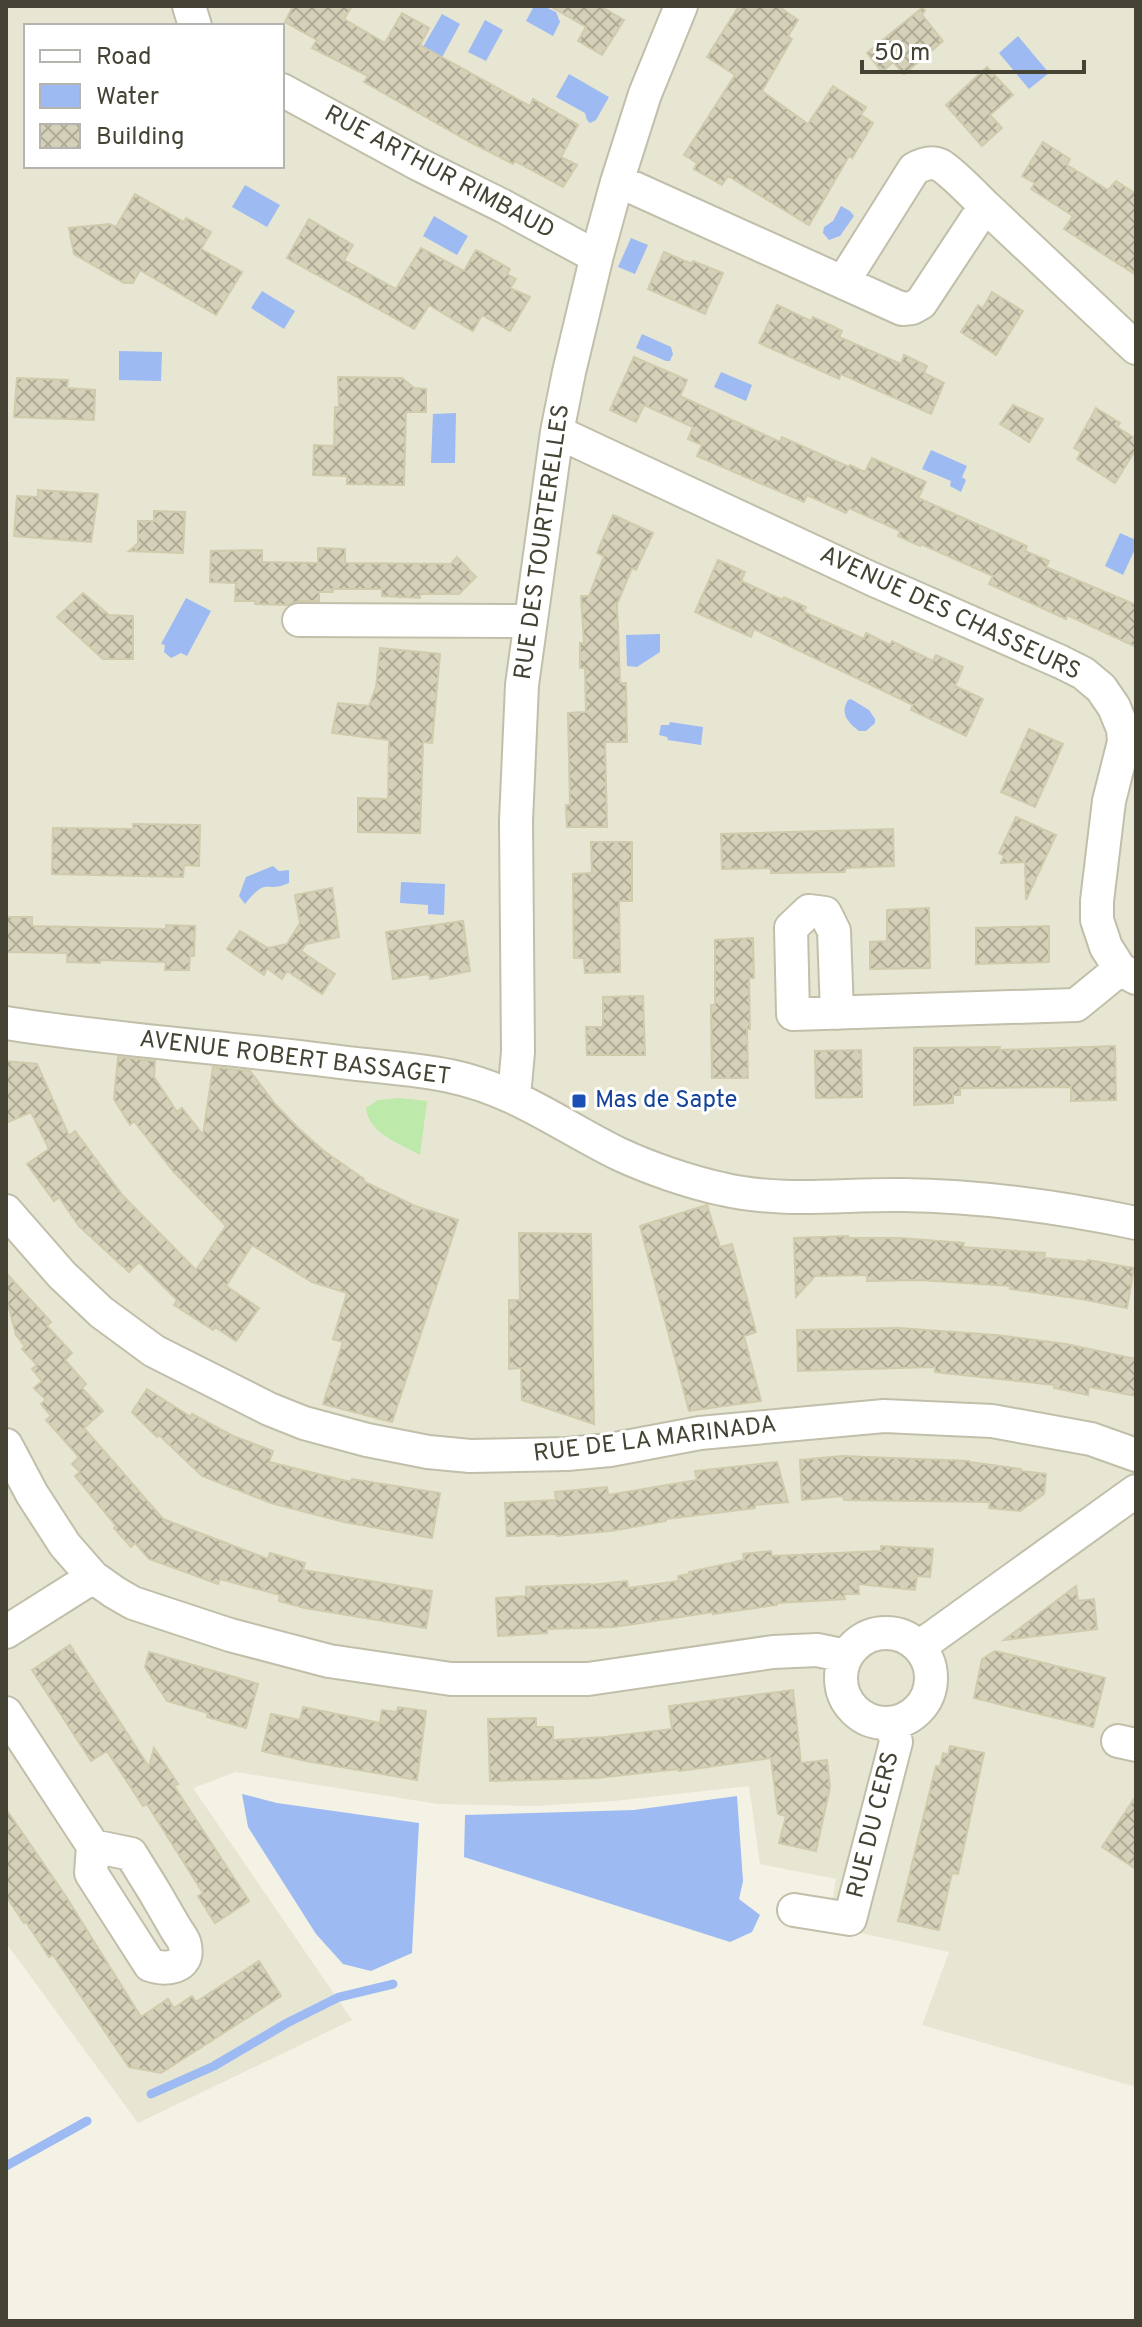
<svg xmlns="http://www.w3.org/2000/svg" width="1142" height="2327" font-family="Overpass,sans-serif">
<style>
.residential{fill:#e7e6d2;fill-rule:evenodd}
.pitch{fill:#bde9ab}
.water{fill:#9dbaf3}
.lines{fill:none;stroke-linecap:round;stroke-linejoin:round}
.stream{stroke:#9dbaf3;stroke-width:9}
.building{fill:url(#building-cross-hatch);stroke:#d0cbac;stroke-width:2}
.minor-casing{stroke:#c1bfa9;stroke-width:36}
.minor{stroke:#fff;stroke-width:32}
.transit-dot{fill:#1a4fb4;stroke:#fff;stroke-width:3}
.labels{text-anchor:middle;dominant-baseline:central;stroke-width:6;stroke-linejoin:round;paint-order:stroke}
.street-label{font-size:24px;fill:#454334;stroke:#fff}
.transit-label{font-size:24px;fill:#164399;stroke:#fff;text-anchor:start}
</style>
<defs>
<pattern id="building-cross-hatch" width="8" height="8" patternUnits="userSpaceOnUse" patternTransform="scale(2)"><rect width="8" height="8" fill="#d5d1b9"/><path d="M0 0l8 8M0 8l8-8" fill="none" stroke="#afab97"/></pattern>
</defs>
<rect width="100%" height="100%" fill="#f3f2e4"/>
<path class="residential" d="M6,6H1136V2087L922,2025L949,1952L828,1926L836,1879L760,1864L749,1786L614,1801L535,1806L438,1804L236,1772L193,1788L352,2020L138,2123L6,1943ZM26,26H282V166H26Z"/>
<path class="pitch" d="M399,1098L427,1101L420,1155C401,1144 368,1133 366,1108L378,1100Z"/>
<path class="water" d="M534,6H543L556,12L560,22L553,36L526,21Z
M442,14L460,24L439,63L423,47Z
M485,20L503,30L486,61L468,52Z
M1018,36L1049,73L1029,89L999,53Z
M569,74L609,97L596,120L590,123L587,120L585,113L556,97Z
M245,185L280,205L267,227L232,207Z
M841,206L850,211L854,216L840,236L829,240L823,233L824,227L833,221Z
M434,216L468,236L457,255L423,236Z
M631,238L648,245L635,274L618,267Z
M262,291L295,311L284,329L251,308Z
M642,334L671,347L673,354L670,361H666L636,348Z
M119,351L162,352L161,381L119,380Z
M721,372L752,385L746,401L714,387Z
M456,413L455,463H431L433,414Z
M931,450L967,466L962,477L966,480L961,492L950,486L951,481L922,469Z
M1120,533L1136,540V547L1123,575L1105,566Z
M186,598L211,611L187,656L181,653L171,658L164,652L165,645L161,644Z
M660,634V652L637,667L627,666L626,635Z
M851,699L869,710L875,719V723L866,731H859C847,722 840,713 848,700Z
M670,722L703,727L701,745L668,740L667,737L659,735L661,725H669Z
M273,866L279,871L289,870V883C265,894 268,875 245,904L239,896L246,877Z
M401,882L445,884L444,915L428,914V905L400,903Z
M242,1794L277,1803L419,1823L412,1953L371,1971L343,1964L316,1934L248,1827Z
M737,1796L743,1881L739,1899L760,1915L752,1932L730,1942L464,1857L465,1815L634,1810Z"/>
<g class="lines">
<path class="stream" d="M151,2094L214,2066L287,2023L339,1997L393,1984
M6,2166L87,2121"/>
</g>
<path class="building" d="M293,6H352L344,19L385,43L402,13L429,28L420,45L530,106L533,99L578,125L561,157L577,165L563,187L515,161L513,164L472,143L364,82L368,76L312,48L317,40L285,22Z
M550,6H600L624,20L602,55L578,41L586,27Z
M739,6H778L798,20L788,36L792,39L762,91L808,124L833,86L866,107L861,115L873,123L852,158L849,156L809,225L728,176L722,185L694,169L697,163L684,155L735,75L707,57Z
M922,8L925,10L922,15L943,41L904,74L893,62L882,72L867,53Z
M987,67L1013,95L990,115L1002,128L982,146L946,105Z
M1043,142L1070,159L1067,165L1108,190L1116,181L1136,194V275L1064,229L1073,216L1031,189L1035,183L1022,176Z
M135,194L184,222L186,218L211,232L201,249L242,272L216,315L140,270L133,283H124L74,254L69,228L110,224L116,227Z
M309,219L353,245L344,260L396,289L421,248L464,271L476,250L510,269L507,274L516,279L510,288L530,297L510,331L482,315L473,331L429,305L414,329L287,258Z
M664,252L692,264L693,261L723,273L705,314L648,289Z
M992,292L1023,311L996,355L961,332L978,305L983,308Z
M777,305L811,321L813,317L830,325L842,331L839,337L901,364L904,355L927,366L924,373L944,383L931,414L841,374L839,379L759,343Z
M634,357L687,380L680,396L780,442L782,437L849,467L850,465L865,472L872,458L926,482L918,498L1027,546L1025,551L1049,561L1046,567L1136,605V647L1067,615L1066,619L989,584L993,576L921,544L920,546L898,536L900,531L849,508L846,513L807,495L804,502L697,456L702,445L688,439L693,427L644,405L636,422L610,410Z
M338,377L402,378L414,388L426,389V412H406L404,485L347,484V476L313,475L314,445L334,446L335,407H339Z
M17,378L68,380L67,388L95,390L94,420L14,417Z
M1013,405L1043,419L1029,442L1000,424Z
M1096,408L1120,423L1117,427L1136,439V449L1115,483L1077,459L1081,452L1074,448Z
M38,490L98,494L91,542L14,536L17,496L38,497Z
M154,511L185,512L183,553L129,551L138,543V521H154Z
M613,515L653,533L636,570L632,568L617,604L620,683H626L627,742H605L607,827H567L566,805H570L568,713L586,712L585,668H580V643H584L581,596H589L604,556L597,553Z
M318,548L345,549V563L451,564L457,557L476,577L459,594H420V598L382,596V589H333V592H319V601H299L288,605L255,604V601H235L236,583L210,582L211,551L262,550V562L318,563Z
M718,560L745,572L741,581L783,600L784,597L806,607L804,612L864,639L866,633L890,645L892,641L933,661L936,655L963,667L955,686L983,699L966,736L911,710L913,705L754,629L751,637L695,612Z
M83,593L109,615L133,616V659H103L57,617Z
M380,648L440,654L432,743L423,742L420,833L358,832V798L388,799L389,740L332,733L338,703L369,706L376,687Z
M1029,729L1063,744L1035,807L1001,792Z
M1016,817L1056,835L1026,900L1025,862L1001,863L1004,856L999,853Z
M133,824L200,825L199,866L184,865L183,877L52,874L53,828L133,829Z
M893,829L894,866L845,868V872L771,873V868L722,869L721,834Z
M591,842H632V901H619L620,972L585,973L584,958H574L573,874L592,873Z
M332,888L339,937L306,944L301,951L335,974L322,994L287,971L282,979L267,968L264,975L227,949L240,931L268,948L287,944L300,923L295,895Z
M929,908L930,968L870,969V942L887,941V910Z
M6,917H32V926L166,929V925L195,926L194,956H190L189,970H165L166,962L100,960V963L67,962V953L6,952Z
M463,921L470,971L430,979L429,974L393,979L386,932Z
M1049,926V962L976,964V928Z
M753,938L754,978H749L750,1029H747L748,1078H712L711,1005H715V940Z
M643,996L645,1055H587L586,1027H603V997Z
M1115,1046L1116,1100L1071,1101V1087L960,1088V1095H953V1103L914,1105V1048L1000,1047L999,1050Z
M861,1050L862,1097L816,1098L815,1051Z
M118,1057L155,1061L154,1077L177,1112L182,1108L203,1135L213,1067L250,1071L275,1104L298,1128L324,1151L364,1179L363,1181L415,1206L458,1220L392,1422L323,1404L343,1342L333,1339L347,1293L312,1282L252,1245L226,1286L259,1308L236,1341L215,1327L213,1330L174,1305L177,1300L139,1262L129,1272L79,1226L59,1197L54,1201L27,1164L49,1149L31,1112L6,1123V1061L37,1064L69,1136L75,1131L123,1196L196,1270L226,1226L173,1171L134,1121L130,1125L114,1099Z
M707,1205L720,1247L732,1244L756,1332L744,1336L761,1401L689,1411L640,1226Z
M519,1233L591,1234L594,1424L522,1400L521,1368L509,1369V1300H520Z
M848,1236V1238H900L964,1243L963,1247L1045,1253L1044,1258L1088,1262V1260L1134,1268L1127,1308L1081,1299L1010,1289V1286L920,1280L867,1281V1275L815,1276L796,1297L794,1238Z
M6,1273L51,1322L47,1326L72,1353L65,1360L86,1384L82,1388L103,1411L84,1428L163,1519L268,1559L270,1553L305,1563L303,1570L432,1591L426,1628L305,1608L279,1601L280,1595L220,1579L218,1584L149,1559L135,1543L131,1547L114,1528L116,1526L75,1476L80,1472L72,1464L79,1457L46,1420L51,1416L41,1404L46,1400L34,1388L42,1381L32,1369L37,1365L22,1349L25,1346L16,1335L6,1297Z
M899,1328L996,1335L1066,1344L1136,1359V1396L1089,1387L1088,1395L1054,1388V1385L935,1372V1367L798,1371L797,1330Z
M147,1389L191,1417L192,1414L233,1436L273,1451L269,1462L351,1482L352,1479L440,1493L432,1538L344,1522L271,1503L202,1476L159,1435L157,1437L132,1412Z
M842,1456L969,1461V1462L1021,1469V1471L1046,1474L1044,1494L1020,1511L989,1508L990,1502L844,1500L843,1496L802,1500L800,1460Z
M777,1462L788,1502L755,1505V1508L666,1519V1521L611,1531L557,1536V1534L507,1536L505,1503L556,1500L555,1492L607,1487L608,1495L697,1480L695,1471Z
M881,1546L933,1549L930,1577L917,1576L915,1590L858,1584L859,1594H844L845,1599L777,1603V1605L713,1614V1612L614,1627L547,1629V1633L498,1636L496,1598L526,1596V1587L590,1584L591,1585L627,1581L628,1588L679,1581L678,1576L689,1574V1572L744,1560L743,1554L771,1551L772,1556L881,1551Z
M1076,1586L1078,1601L1094,1599L1097,1629L1004,1640Z
M70,1645L149,1767L154,1748L178,1784L174,1786L249,1901L215,1923L198,1896L203,1893L147,1804L143,1806L107,1751L91,1761L32,1670Z
M995,1651L1105,1678L1093,1727L974,1698L982,1659Z
M149,1652L258,1684L246,1728L207,1717L208,1713L167,1701L145,1667Z
M793,1690L801,1763L827,1760L830,1787L816,1851L779,1843L786,1816L778,1814L771,1758L679,1771V1769L596,1778L490,1781L488,1719L536,1718V1727H553V1740L605,1737L672,1729L669,1706Z
M303,1707L380,1723L382,1710L397,1712L398,1707L426,1711L417,1780L306,1761L262,1751L271,1714L300,1720Z
M950,1746L984,1753L958,1874L952,1873L939,1930L898,1921L936,1766L940,1767L943,1753L948,1755Z
M1136,1796V1869L1102,1847Z
M6,1809L65,1895L141,2017L168,1999L174,2008L192,1996L196,2002L259,1961L281,1996L161,2073L129,2067L53,1955L49,1957L26,1922L24,1923L6,1896Z"/>
<g class="lines">
<defs>
<path id="minor" d="M189,6L195,26
M282,90L418,164L503,206L586,251L597,255
M617,182L634,188L902,309L912,308L921,303L985,206C974,195 952,172 940,165C931,161 921,165 914,169L843,282
M985,206L1136,348
M557,432L872,579L1061,662L1083,673L1101,688L1114,707L1123,729L1124,742L1109,801L1097,901V920L1106,947L1120,969L1136,978
M299,620L531,621
M837,1013L834,931L825,913L809,911L791,928L793,1014L1076,1005L1120,969
M6,1023C119,1041 234,1048 348,1063C382,1067 416,1069 450,1076C516,1090 560,1125 619,1154C649,1168 689,1182 722,1189C781,1203 842,1194 902,1195C980,1196 1060,1207 1136,1223
M514,1096L518,1052L516,821L522,685L557,432L569,372L597,255L617,182L645,94L681,6
M6,1211L62,1275L101,1312L154,1351L269,1409L304,1423L367,1440L428,1452L470,1456L567,1454L610,1450L700,1433L884,1416L992,1421L1091,1439L1136,1455
M6,1445L32,1494L65,1545L93,1577L114,1592L133,1603L230,1635L329,1661L451,1679H588L773,1652L817,1650L846,1656
M6,1632L93,1577
M841 1678a45 45 0 1 1 90 0a45 45 0 1 1-90 0Z
M919,1647L1136,1491
M6,1713L93,1846L91,1873L150,1965C165,1970 190,1969 185,1946C185,1941 179,1934 176,1929C162,1904 147,1879 131,1854L93,1846
M1118,1741L1136,1745
M794,1910L850,1919L896,1742L892,1723"/>
</defs>
<use href="#minor" class="minor-casing"/>
<use href="#minor" class="minor"/>
</g>
<rect class="transit-dot" x="571" y="1093" width="16" height="16" rx="4"/>
<g class="labels">
<g class="street-label">
<text transform="translate(439 173) rotate(28)">RUE ARTHUR RIMBAUD</text>
<text transform="translate(543 542) rotate(-82)">RUE DES TOURTERELLES</text>
<text transform="translate(950 614) rotate(25)">AVENUE DES CHASSEURS</text>
<text transform="translate(295 1059) rotate(7)">AVENUE ROBERT BASSAGET</text>
<text transform="translate(655 1440) rotate(-7)">RUE DE LA MARINADA</text>
<text transform="translate(874 1825) rotate(-76)">RUE DU CERS</text>
</g>
<g class="transit-label">
<text x="595" y="1101">Mas de Sapte</text>
</g>
</g>
<rect width="1142" height="2327" fill="none" stroke="#454334" stroke-width="16"/>
<rect x="24" y="24" width="260" height="144" fill="#ffffff" stroke="#b5b4ae" stroke-width="2"/>
<rect x="40" y="50" width="40" height="12" fill="#ffffff" stroke="#b5b4ae" stroke-width="2"/>
<text x="96" y="64" font-size="24" fill="#454334">Road</text>
<rect x="40" y="84" width="40" height="24" fill="#9dbaf3" stroke="#b5b4ae" stroke-width="2"/>
<text x="96" y="104" font-size="24" fill="#454334">Water</text>
<rect x="40" y="124" width="40" height="24" fill="url(#building-cross-hatch)" stroke="#b5b4ae" stroke-width="2"/>
<text x="96" y="144" font-size="24" fill="#454334">Building</text>
<path d="M862 60v12h222v-12" fill="none" stroke="#454334" stroke-width="4"/>
<text x="874" y="60" font-size="24" fill="#454334" stroke="#ffffff" stroke-width="6" paint-order="stroke">50 m</text>
</svg>
